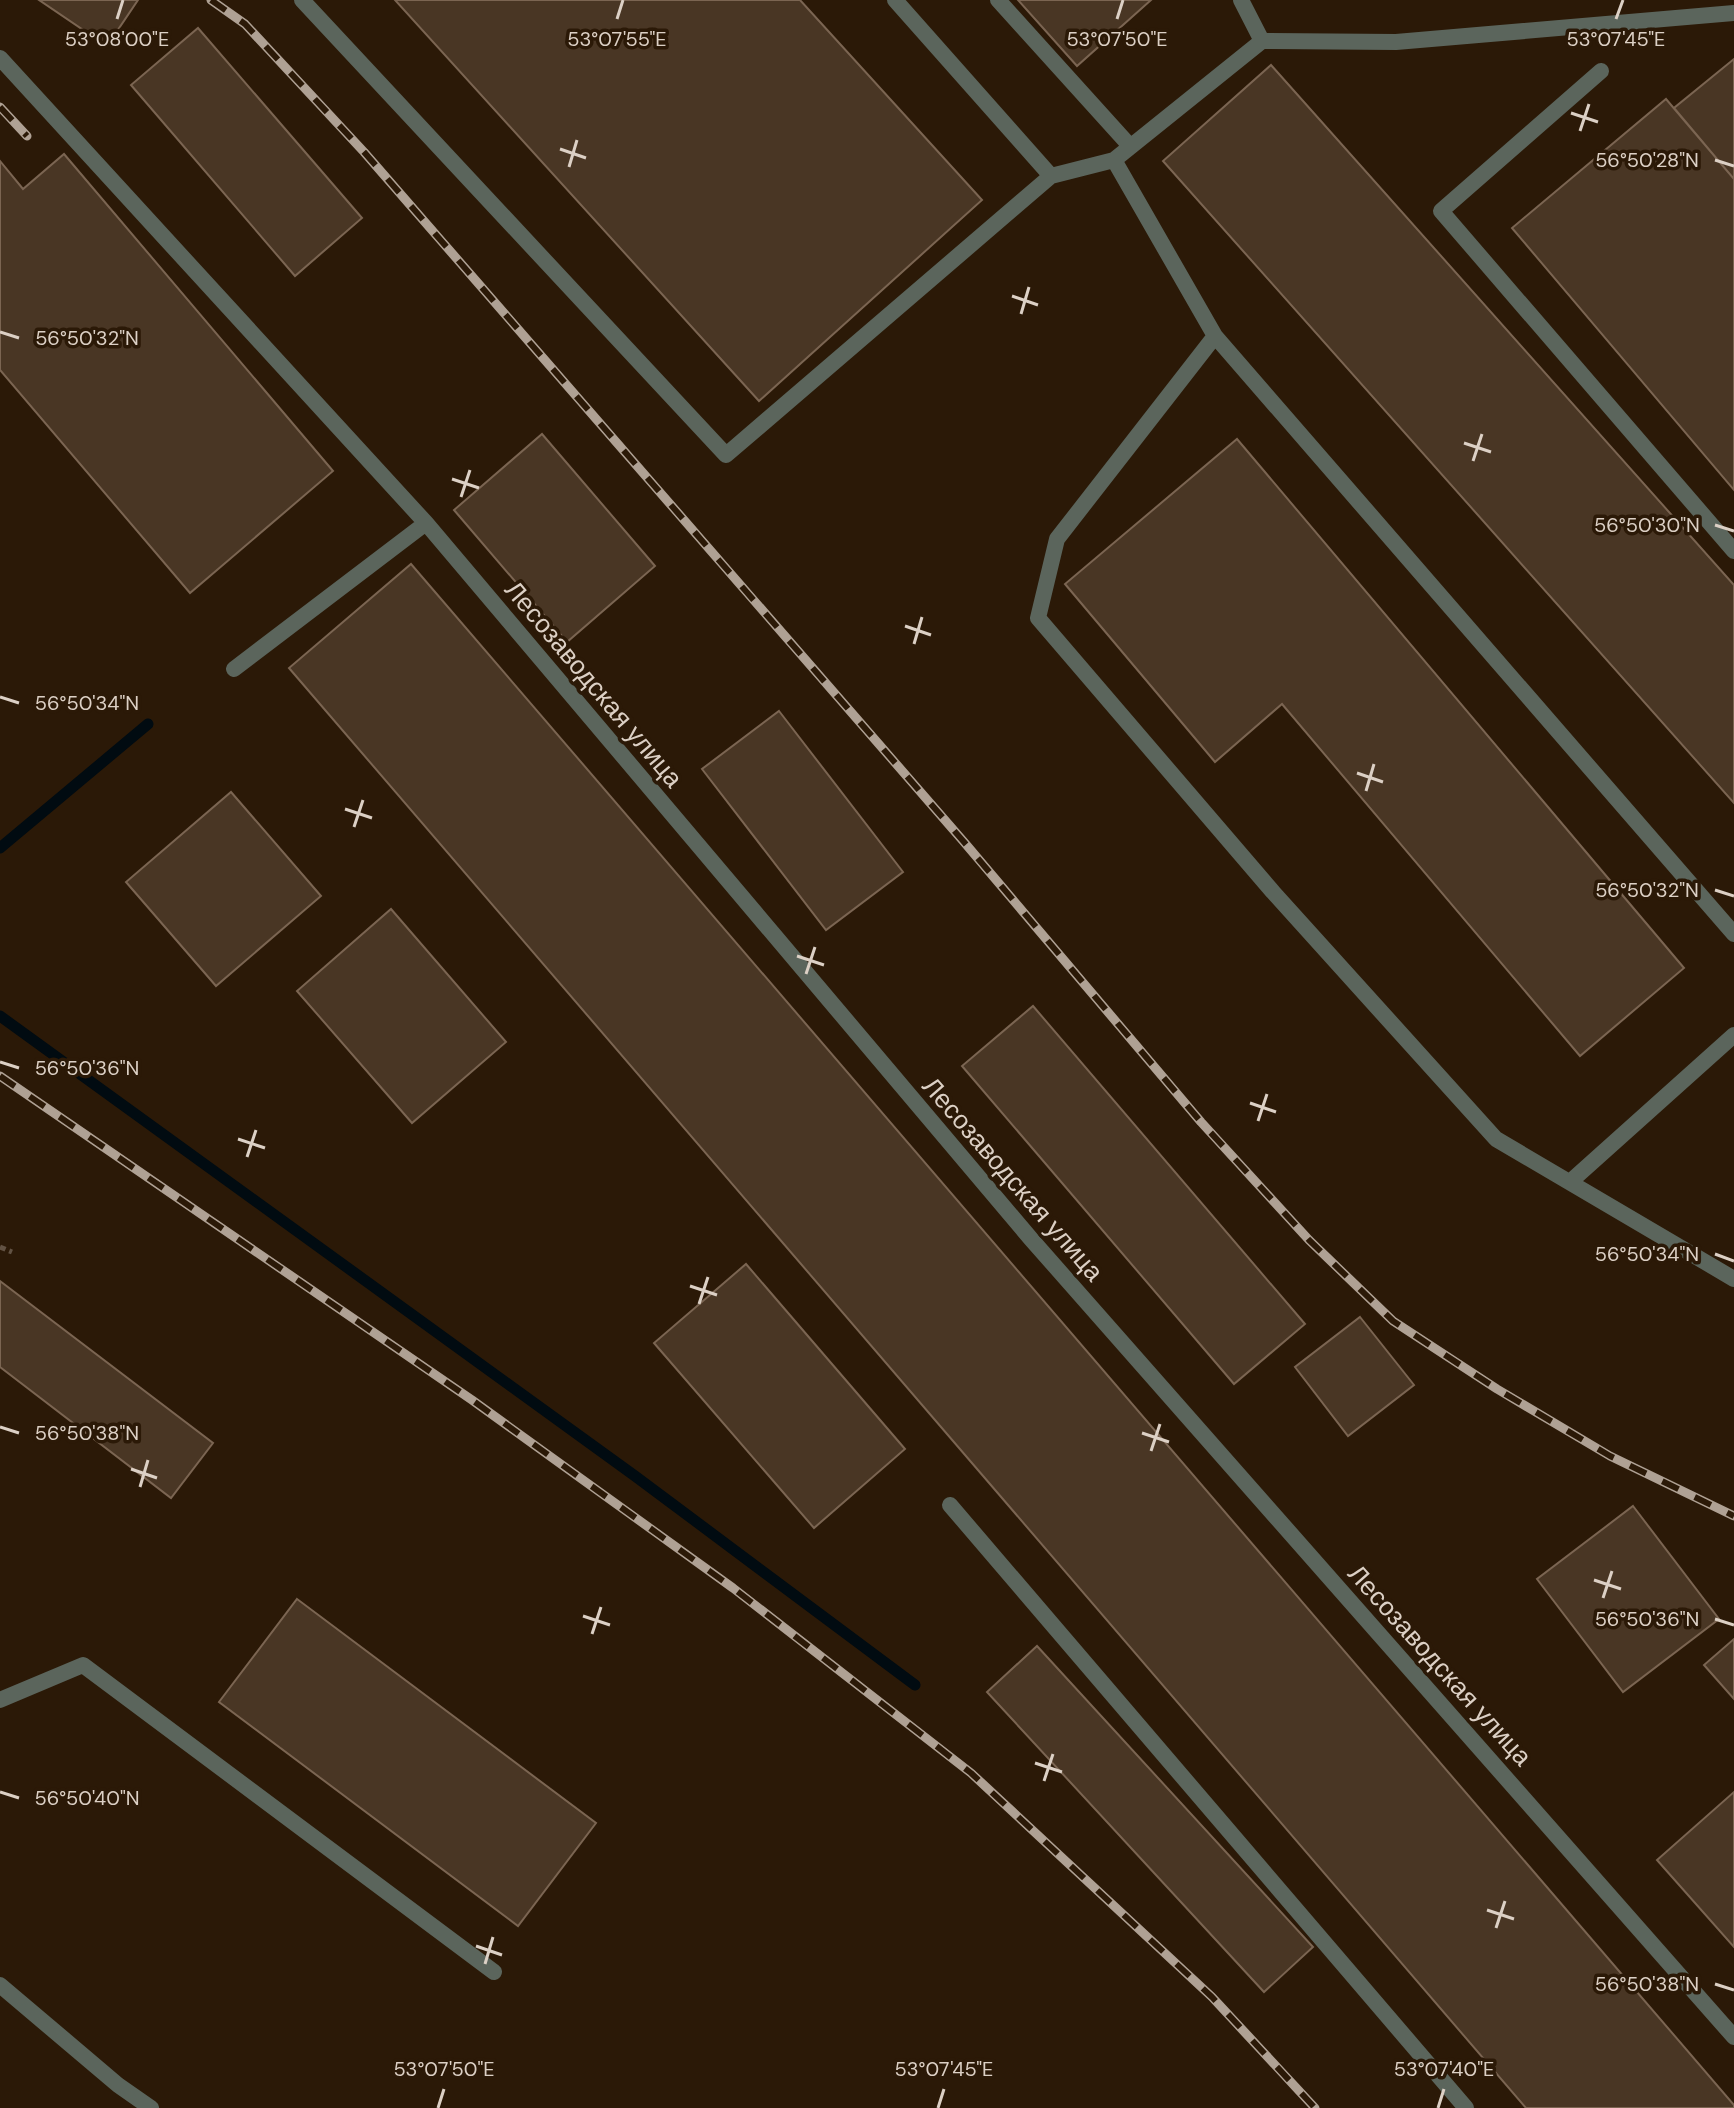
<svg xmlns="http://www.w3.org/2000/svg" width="1734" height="2108" font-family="'DM Sans',sans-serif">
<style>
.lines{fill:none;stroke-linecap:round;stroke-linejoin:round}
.stream{stroke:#010b11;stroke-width:11}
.building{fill:#493624;stroke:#7b6552;stroke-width:2}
.path{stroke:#625243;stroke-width:5;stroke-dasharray:6 4;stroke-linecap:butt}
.service{stroke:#5b655c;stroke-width:16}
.rail-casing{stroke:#afa194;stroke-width:9}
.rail{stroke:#2b1907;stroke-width:6;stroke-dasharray:18;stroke-linecap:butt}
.ticks{fill:none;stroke:#dcd0c5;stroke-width:3}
.labels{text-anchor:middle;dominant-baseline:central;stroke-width:7;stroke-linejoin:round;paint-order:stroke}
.street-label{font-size:26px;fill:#dcd0c5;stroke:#2b1907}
.ticks-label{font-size:20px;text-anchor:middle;fill:#dcd0c5;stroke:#2b1907;stroke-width:7;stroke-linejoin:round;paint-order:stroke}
</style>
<rect width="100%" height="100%" fill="#2b1907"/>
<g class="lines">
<path class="stream" d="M0,848L148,724
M0,1016L635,1476L915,1685"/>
</g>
<path class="building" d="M39,0H138L107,46Z
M395,0H800L982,200L759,401Z
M1018,0H1151L1077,66Z
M198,28L362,218L295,276L131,85Z
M1734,59V179L1674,108Z
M1271,65L1734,585V803L1163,161Z
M1666,99L1734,179V490L1512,228Z
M64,154L333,471L190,593L0,370V161L23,189Z
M542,434L655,566L567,642L454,510Z
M1237,439L1684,968L1580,1056L1282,704L1215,762L1065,584Z
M411,564L1734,2105V2108H1526L289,668Z
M779,711L903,872L826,930L702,769Z
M231,792L321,896L216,986L126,882Z
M391,909L506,1042L412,1123L297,991Z
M1033,1006L1305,1324L1234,1384L962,1066Z
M746,1264L905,1449L814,1528L654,1343Z
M0,1281L213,1443L171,1498L0,1367Z
M1360,1317L1414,1385L1348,1436L1295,1367Z
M1633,1506L1719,1619L1623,1692L1537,1579Z
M297,1599L596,1823L518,1926L219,1702Z
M1734,1639V1699L1704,1665Z
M1037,1646L1313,1947L1264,1992L987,1692Z
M1734,1792V1947L1657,1860Z"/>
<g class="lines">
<path class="path" d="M0,1247L12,1252"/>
<path class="service" d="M302,0L726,455L1051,176
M895,0L1051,176L1114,160
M998,0L1130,146
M1241,0L1262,41
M1734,13L1396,42L1262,41L1114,160L1215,336L1057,539L1038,618L1273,892L1496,1139L1734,1279
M0,58L426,523
M1601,71L1441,211L1734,551
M1215,336L1734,934
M234,669L426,523L1031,1239L1734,2037
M1570,1182L1734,1035
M950,1505L1466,2108
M0,1700L83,1665L494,1972
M0,1985L118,2085L151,2108"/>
<defs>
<path id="rail" d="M211,0L245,24L364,152L964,842L1201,1122L1309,1240L1393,1321L1497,1389L1610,1456L1734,1516
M0,107L27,136
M0,1076L472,1400L733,1588L971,1773L1212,1997L1315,2108"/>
</defs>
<use href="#rail" class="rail-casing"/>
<use href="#rail" class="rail"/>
</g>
<path class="ticks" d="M117,19L123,0M617,19L623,0M1117,19L1123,0M1616,19L1623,0M1571,113L1598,122M1580,131L1589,104M560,149L586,158M1715,160L1734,166M569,167L577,140M1012,296L1038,305M1021,314L1029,287M0,332L19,338M1464,443L1491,452M1473,461L1482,434M452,479L479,488M461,497L470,470M1715,525L1734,531M905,626L931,635M914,644L922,617M0,697L19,703M1357,773L1383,782M1366,791L1374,764M345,809L372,818M354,827L363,800M1715,890L1734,896M797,956L824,965M806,974L815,947M0,1062L19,1068M1250,1103L1276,1112M1258,1121L1267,1094M238,1139L265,1148M247,1157L256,1130M1715,1254L1734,1261M690,1286L717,1295M699,1304L708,1277M0,1427L19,1433M1142,1433L1169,1442M1151,1451L1160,1424M131,1469L157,1478M140,1487L148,1460M1594,1580L1621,1589M1603,1598L1612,1571M583,1616L610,1625M1715,1619L1734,1625M592,1634L601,1607M1035,1763L1062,1772M1044,1781L1053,1754M0,1792L19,1798M1487,1910L1514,1919M1496,1928L1505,1901M476,1946L502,1955M485,1964L493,1937M1715,1984L1734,1990M438,2108L444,2089M938,2108L944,2089M1438,2108L1444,2089"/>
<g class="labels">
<g class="street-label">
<text transform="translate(594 684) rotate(50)">Лесозаводская улица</text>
<text transform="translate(1013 1179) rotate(49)">Лесозаводская улица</text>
<text transform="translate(1440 1665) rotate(48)">Лесозаводская улица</text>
</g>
</g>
<g class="ticks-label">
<text x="117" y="46">53°08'00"E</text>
<text x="617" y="46">53°07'55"E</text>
<text x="1117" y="46">53°07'50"E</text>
<text x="1616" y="46">53°07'45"E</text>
<text x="1647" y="167">56°50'28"N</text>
<text x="87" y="345">56°50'32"N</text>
<text x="1647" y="532">56°50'30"N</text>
<text x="87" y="710">56°50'34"N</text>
<text x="1647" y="897">56°50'32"N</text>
<text x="87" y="1075">56°50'36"N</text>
<text x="1647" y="1261">56°50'34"N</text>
<text x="87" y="1440">56°50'38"N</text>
<text x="1647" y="1626">56°50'36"N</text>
<text x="87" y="1805">56°50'40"N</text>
<text x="1647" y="1991">56°50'38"N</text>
<text x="444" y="2076">53°07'50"E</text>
<text x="944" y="2076">53°07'45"E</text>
<text x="1444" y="2076">53°07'40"E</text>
</g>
</svg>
